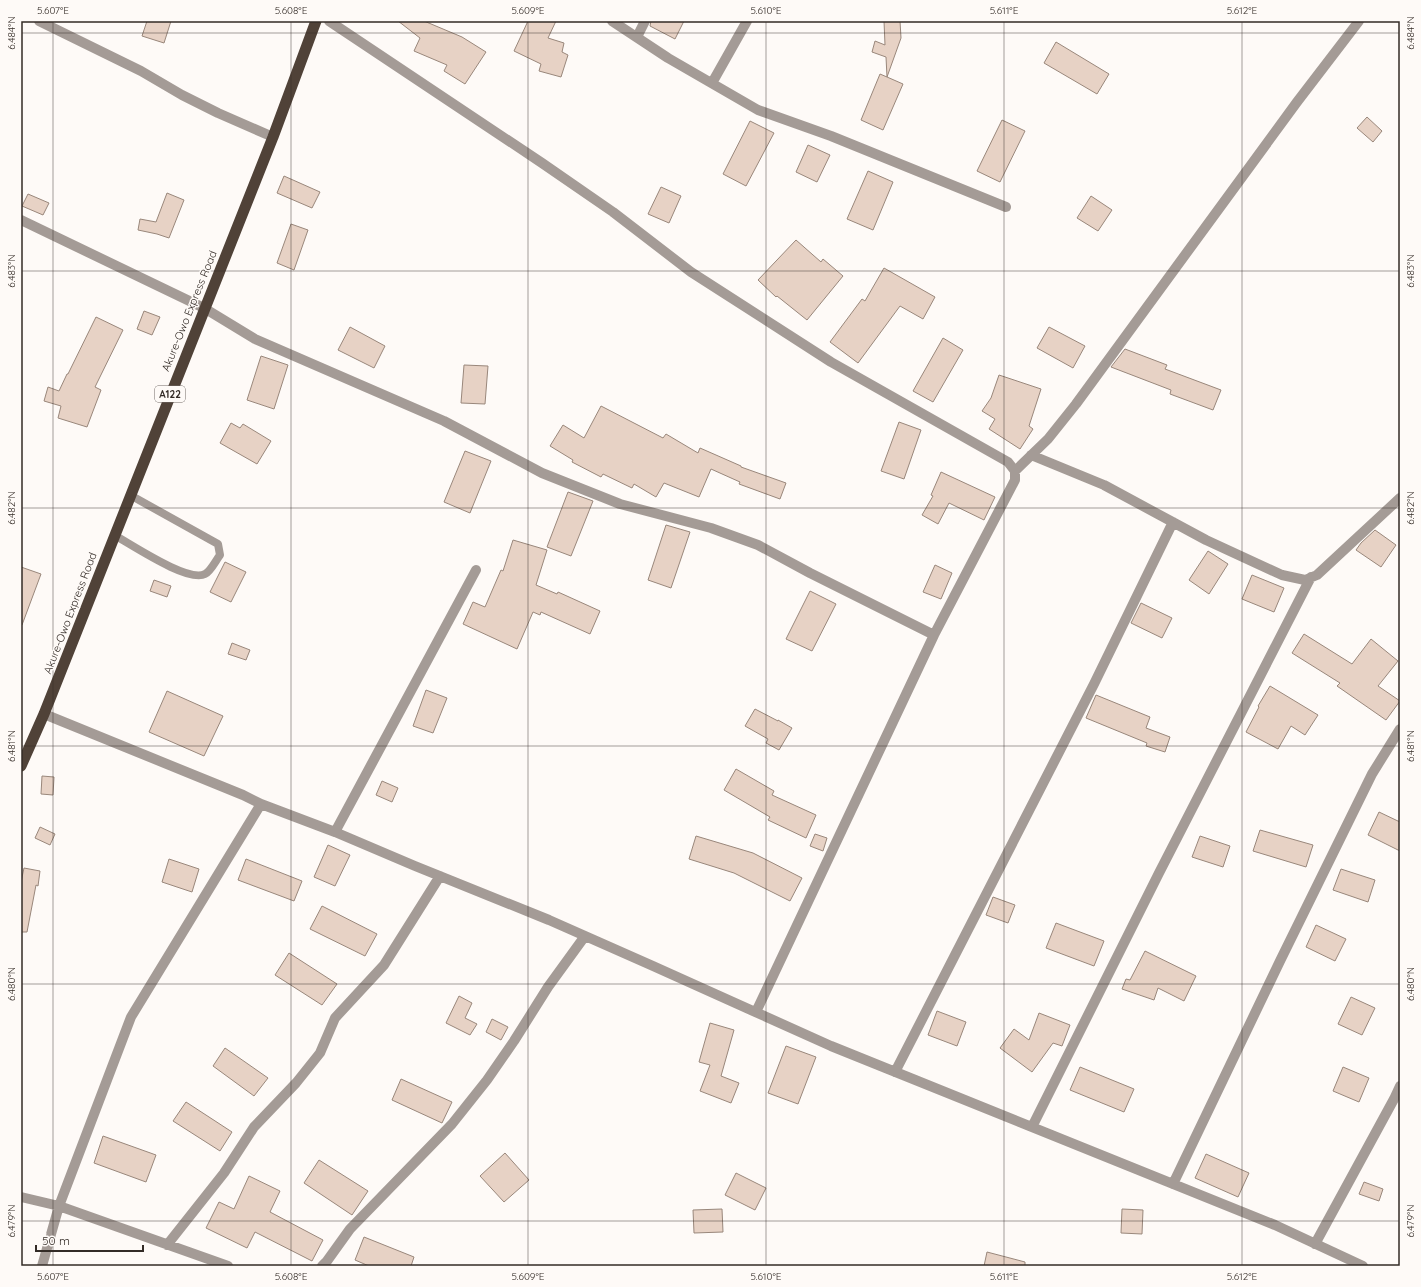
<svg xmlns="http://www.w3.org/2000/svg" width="1421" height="1287" font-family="Quicksand,sans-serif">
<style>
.building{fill:#e7d2c5;stroke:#99877b}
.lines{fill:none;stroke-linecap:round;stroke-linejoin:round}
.service{stroke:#a49b96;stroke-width:8}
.minor{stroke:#a49b96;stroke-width:10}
.trunk{stroke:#504238;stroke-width:11}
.ticks{fill:none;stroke:#332b26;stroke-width:1;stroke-opacity:0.45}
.labels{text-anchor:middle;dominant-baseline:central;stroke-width:3;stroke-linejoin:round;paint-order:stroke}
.shield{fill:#fefaf7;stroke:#706965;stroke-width:1}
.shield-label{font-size:10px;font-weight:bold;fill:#332b26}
.street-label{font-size:11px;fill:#332b26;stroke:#fefaf7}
.neatline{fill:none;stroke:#332b26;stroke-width:1.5}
.ticks-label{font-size:10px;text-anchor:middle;fill:#332b26}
</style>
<rect width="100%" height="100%" fill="#fefaf7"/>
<path class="building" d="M147,21H171L164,43L142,36Z
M398,21H424L462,37L486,52L465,84L444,71L447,65L414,51L420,38Z
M528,21H556L548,38L564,43L562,52L568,55L561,77L539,71L541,64L514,51Z
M651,21H684L675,39L650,26Z
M884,21H900L901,38L887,77L903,84L883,130L861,120L880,74L887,77L886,57L872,52L875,41L885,45Z
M1056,42L1109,74L1097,94L1044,63Z
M1367,117L1382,131L1373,142L1357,128Z
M1002,120L1025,131L1000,182L977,171Z
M750,121L774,133L746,186L723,174Z
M808,145L830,155L817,182L796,172Z
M868,171L893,182L873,230L847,219Z
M284,176L320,192L312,208L277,193Z
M661,187L681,196L669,223L648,214Z
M167,193L184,200L169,238L157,234L138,230L140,219L156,222Z
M28,194L49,203L43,215L22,206Z
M1091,196L1112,210L1098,231L1077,218Z
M291,224L308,230L294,270L277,263Z
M796,240L821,262L823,259L843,276L807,320L777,296L776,297L758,280Z
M884,268L935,297L923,319L900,306L858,363L830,342L862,299L865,301Z
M144,311L160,317L152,335L137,329Z
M96,317L123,330L95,387L101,390L87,427L58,418L61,406L44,401L48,387L59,391L67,374H68Z
M350,327L385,346L374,368L338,350Z
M1049,327L1085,346L1073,368L1037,348Z
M943,338L963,350L933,402L913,391Z
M1125,349L1167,365L1165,369L1221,390L1213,410L1170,394L1171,390L1111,367Z
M261,356L288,365L274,409L247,400Z
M464,365L488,366L485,404L461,403Z
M999,375L1041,389L1029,426L1033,429L1020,449L989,429L995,419L982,411L991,398Z
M601,406L663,438L666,434L698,453L700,448L741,466V467L786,483L780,499L739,484L740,482L711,469L699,497L664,483L656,497L634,484L632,488L603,474L601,477L572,462L573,460L550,446L563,425L584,438Z
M899,422L921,430L904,479L881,471Z
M231,423L240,428L243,424L271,441L257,464L220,443Z
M465,451L491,461L470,513L444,502Z
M941,472L995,497L984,520L949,503L938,524L922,515L933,496L931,495Z
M568,492L593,501L571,556L547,547Z
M666,525L690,532L671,588L648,580Z
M1375,530L1396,545L1381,567L1356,550L1361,543Z
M513,540L547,550L536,585L557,594L558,592L600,611L590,634L541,612L540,615L533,612L517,649L463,624L473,602L485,607L501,570L503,571Z
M1208,551L1228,564L1209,594L1189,580Z
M225,562L246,572L231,602L210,592Z
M935,565L952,573L941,599L923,592Z
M21,567L41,574L22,625H21Z
M1252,575L1284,588L1274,612L1242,599Z
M154,580L171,586L167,597L150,591Z
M810,591L836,604L812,651L786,639Z
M1141,603L1172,618L1162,638L1131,623Z
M1304,634L1352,664L1371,639L1398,661L1378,686L1400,701L1386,720L1337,686L1340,683L1292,653Z
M232,643L250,650L246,660L228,654Z
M1270,686L1318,715L1305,735L1291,726L1278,749L1246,732L1259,707L1258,706Z
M426,690L447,698L433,733L413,726Z
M167,691L223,716L204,756L149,732Z
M1096,695L1150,717L1146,728L1170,737L1165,752L1146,746L1147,743L1086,718Z
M755,709L778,721V720L792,728L779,750L766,743L768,739L745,726Z
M736,769L774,791L772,795L816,815L806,838L768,820L770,817L724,790Z
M42,776L54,777L53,795L41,794Z
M382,781L398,788L392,802L376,795Z
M1379,812L1400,822V851L1368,835Z
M40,827L55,834L50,845L35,838Z
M1260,830L1313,845L1306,867L1253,851Z
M815,834L827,838L823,851L810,846Z
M696,836L753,853L802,878L790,901L734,873L689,859Z
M1200,836L1230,846L1223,867L1192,857Z
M328,845L350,855L335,886L314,877Z
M169,859L199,869L192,892L162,882Z
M246,859L302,881L294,901L238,880Z
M24,868L40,871L38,886L36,885L27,932H21V882Z
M1341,869L1375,880L1368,902L1333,890Z
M993,897L1015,905L1008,923L986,915Z
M322,906L377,934L365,956L310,929Z
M1056,923L1104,941L1094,966L1046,948Z
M1316,925L1346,939L1335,961L1306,947Z
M1145,951L1196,976L1184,1001L1158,988L1154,1000L1122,989L1126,979L1130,980Z
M289,953L337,984L322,1005L275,975Z
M459,996L472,1003L465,1018L477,1024L470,1035L446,1023Z
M1351,997L1375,1008L1362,1035L1338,1024Z
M937,1011L966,1022L957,1046L928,1035Z
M1039,1013L1070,1025L1062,1046L1053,1043L1032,1072L1000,1048L1014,1029L1029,1040Z
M492,1019L508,1027L501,1040L486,1032Z
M710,1023L734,1030L721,1076L739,1083L731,1103L700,1091L710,1065L699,1062Z
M786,1046L816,1057L798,1104L768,1093Z
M225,1048L268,1078L254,1096L213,1066Z
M1080,1067L1134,1089L1124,1112L1070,1090Z
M1343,1067L1369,1078L1359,1102L1333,1091Z
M401,1079L452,1102L442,1123L392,1100Z
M186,1102L232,1132L220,1151L173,1121Z
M103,1136L156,1155L146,1182L94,1163Z
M505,1153L529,1180L504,1202L480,1176Z
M1206,1154L1249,1173L1238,1197L1195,1178Z
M319,1160L368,1191L352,1215L304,1183Z
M736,1173L766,1188L755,1210L725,1195Z
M249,1176L280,1191L270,1212L323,1240L312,1261L255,1232L247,1248L206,1228L219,1202L234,1209Z
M1364,1182L1383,1189L1379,1201L1359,1194Z
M722,1209L723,1232L694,1233L693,1210Z
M1122,1209L1143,1210L1142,1234L1121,1233Z
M364,1237L414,1257L411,1266H369L355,1260Z
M987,1252L1025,1262V1266H984Z"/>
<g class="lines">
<path class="service" d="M114,535C131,544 188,583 205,574C211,571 216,560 220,555L218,544L130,495"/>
<path class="minor" d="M39,21L141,71L182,95L218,113L273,137
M329,21L542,163L613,212L691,272L831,362L1008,462L1015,471V480L934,635L756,1012
M612,21L668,58L758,110L831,136L1006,207
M637,37L645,21
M712,83L747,21
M21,220L204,308L255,339L444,421L542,473L620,504L711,528L758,545L810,573L934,635
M1031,455L1104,485L1206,540L1282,575L1305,580L1317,575L1400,498
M1015,471L1048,439L1076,404L1297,102L1359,21
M261,804L335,832L415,866L549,920L653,966L831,1046L1275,1225L1363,1266
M335,832L476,570
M895,1072L1094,684L1173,522
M1032,1127L1159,873L1311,577
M1173,1184L1280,961L1372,774L1400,729
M21,1197L59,1206L228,1266
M1315,1244L1394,1099L1400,1086
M167,1245L224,1173L254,1127L296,1083L320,1053L335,1018L384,965L440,876
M42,1266L59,1206L131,1017L261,804L243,795L44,714
M322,1266L327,1261L350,1229L452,1124L487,1080L514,1041L548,987L585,936"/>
<path class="trunk" d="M21,766L44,714L273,137L316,21"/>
</g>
<path class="ticks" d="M53,21V1266M291,21V1266M528,21V1266M766,21V1266M1004,21V1266M1242,21V1266M21,33H1400M21,271H1400M21,508H1400M21,746H1400M21,984H1400M21,1221H1400"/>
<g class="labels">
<rect class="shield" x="155" y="386" width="30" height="16" rx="3"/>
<g class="shield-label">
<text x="170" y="394">A122</text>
</g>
<g class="street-label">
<text transform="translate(189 311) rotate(-68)">Akure-Owo Express Road</text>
<text transform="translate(70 613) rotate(-69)">Akure-Owo Express Road</text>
</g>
</g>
<rect width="1421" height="1287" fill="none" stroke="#fefaf7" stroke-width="44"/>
<path d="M36 1245v6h107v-6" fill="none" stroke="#332b26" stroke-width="2"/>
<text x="42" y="1245" font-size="12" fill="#332b26" stroke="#fefaf7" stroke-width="3" paint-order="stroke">50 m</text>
<rect x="22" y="22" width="1377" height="1243" class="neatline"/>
<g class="ticks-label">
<text x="53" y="14">5.607°E</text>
<text x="291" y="14">5.608°E</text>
<text x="528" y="14">5.609°E</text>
<text x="766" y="14">5.610°E</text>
<text x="1004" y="14">5.611°E</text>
<text x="1242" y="14">5.612°E</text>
<text transform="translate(11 33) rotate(-90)" y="4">6.484°N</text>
<text transform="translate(1410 33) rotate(-90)" y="4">6.484°N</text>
<text transform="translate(11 271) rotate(-90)" y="4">6.483°N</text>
<text transform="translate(1410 271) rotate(-90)" y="4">6.483°N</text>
<text transform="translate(11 508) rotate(-90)" y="4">6.482°N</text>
<text transform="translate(1410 508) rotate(-90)" y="4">6.482°N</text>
<text transform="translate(11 746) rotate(-90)" y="4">6.481°N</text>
<text transform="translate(1410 746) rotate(-90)" y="4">6.481°N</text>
<text transform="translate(11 984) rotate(-90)" y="4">6.480°N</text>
<text transform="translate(1410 984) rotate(-90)" y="4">6.480°N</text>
<text transform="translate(11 1221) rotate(-90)" y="4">6.479°N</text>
<text transform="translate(1410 1221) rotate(-90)" y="4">6.479°N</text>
<text x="53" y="1280">5.607°E</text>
<text x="291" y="1280">5.608°E</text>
<text x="528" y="1280">5.609°E</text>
<text x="766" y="1280">5.610°E</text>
<text x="1004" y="1280">5.611°E</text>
<text x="1242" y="1280">5.612°E</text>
</g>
</svg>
